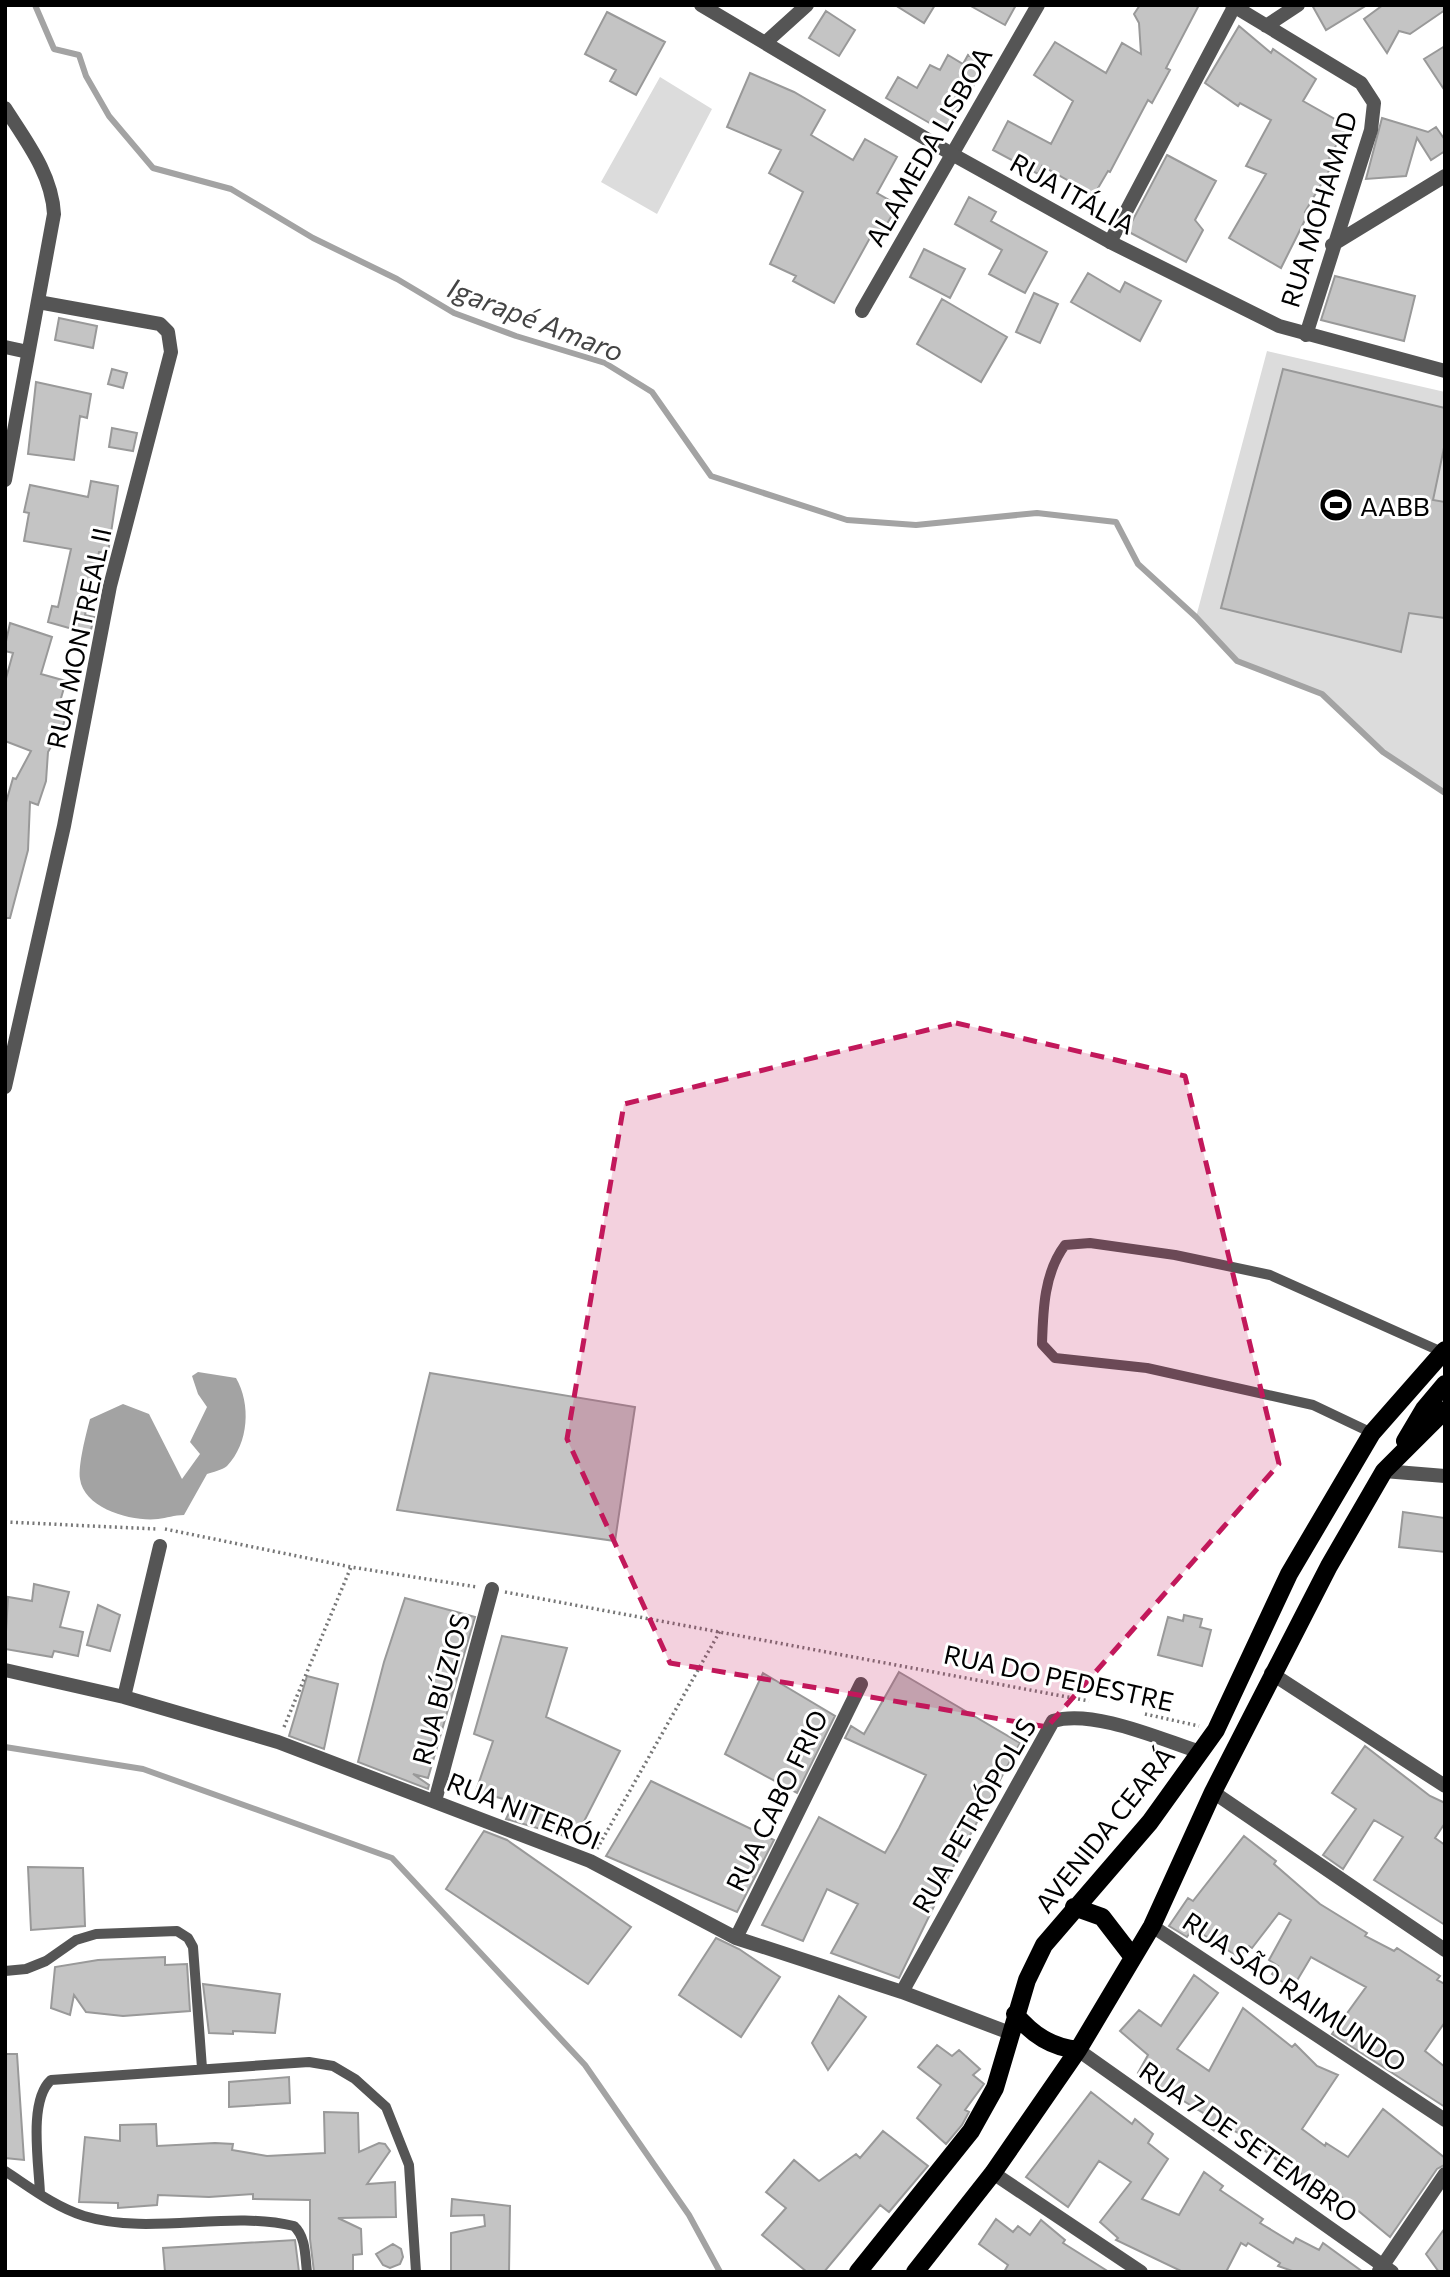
<svg xmlns="http://www.w3.org/2000/svg" width="1450" height="2277" font-family="Commissioner,sans-serif">
<style>
.green{fill:#dcdcdc}
.water{fill:#a3a3a3}
.lines{fill:none;stroke-linecap:round;stroke-linejoin:round}
.stream{stroke:#a3a3a3;stroke-width:6}
.building{fill:#c4c4c4;stroke:#999;stroke-width:2}
.path{stroke:#777;stroke-width:3.5;stroke-dasharray:2 3.5;stroke-linecap:butt}
.service{stroke:#555;stroke-width:10}
.minor{stroke:#555;stroke-width:14}
.tertiary{stroke:#555;stroke-width:14}
.primary{stroke:#000;stroke-width:18}
.marked{fill:#c2185b;fill-opacity:0.2;stroke:#c2185b;stroke-width:5;stroke-dasharray:14 9;stroke-linejoin:round}
.labels{text-anchor:middle;dominant-baseline:central;stroke-width:6;stroke-linejoin:round;paint-order:stroke}
.street-label{font-size:26px;fill:#000;stroke:#fff}
.poi-label{font-size:26px;fill:#000;stroke:#fff;text-anchor:start}
.water-label{font-size:28px;font-style:italic;fill:#444;stroke:#fff}
</style>
<rect width="100%" height="100%" fill="#fff"/>
<path class="green" d="M660,77L712,109L657,214L601,182Z
M1267,351L1445,392V793L1383,752L1322,694L1237,661L1196,617Z"/>
<path class="water" d="M198,1372L236,1378C251,1404 249,1443 227,1466C222,1470 213,1472 207,1474L184,1515C174,1515 167,1518 158,1519C133,1522 84,1509 80,1479C78,1465 86,1434 90,1419L123,1404L149,1414L182,1479L200,1454L190,1442L207,1407L198,1394L192,1376Z"/>
<g class="lines">
<path class="stream" d="M35,5L54,49L79,55L86,76L109,116L153,168L231,189L313,238L397,279L454,313L516,336L605,363L652,392L711,476L847,520L916,525L1037,513L1116,522L1138,564L1196,617L1237,661L1322,694L1383,752L1445,793
M5,1747L143,1769L392,1858L585,2065L689,2215L720,2272"/>
</g>
<path class="building" d="M895,5H935L924,23Z
M969,5H1016L1005,25Z
M1140,5H1199L1166,68L1170,70L1152,103L1148,100L1110,172L1108,171L1094,195L1042,166L1038,174L993,150L1008,121L1051,144L1073,101L1034,75L1055,42L1106,73L1122,43L1141,54L1139,23L1134,14Z
M1312,5H1367L1326,30Z
M1383,5H1445V10L1410,34L1399,31L1387,53L1364,19Z
M826,11L855,30L839,56L809,38Z
M607,12L665,42L636,95L610,81L616,70L585,54Z
M1239,26L1271,53L1273,49L1316,79L1303,101L1347,126L1329,158L1334,162L1305,212L1308,214L1281,268L1229,238L1266,174L1246,166L1271,120L1240,103L1238,106L1205,83Z
M1445,46V91L1424,59Z
M948,55L963,64L968,55L985,65L947,133L886,98L898,77L917,88L930,65L940,70Z
M750,73L794,92L825,110L811,135L853,160L865,139L897,157L877,193L898,205L878,239L871,236L834,303L793,281L796,276L770,264L803,192L769,173L781,150L727,127Z
M1382,118L1428,132L1436,127L1445,140V151L1431,160L1417,138L1406,176L1366,179Z
M1167,155L1216,181L1195,220L1203,230L1186,262L1127,231Z
M969,197L996,212L991,221L1047,252L1025,293L989,274L1002,250L955,224Z
M924,249L965,269L950,298L910,277Z
M1088,273L1120,292L1125,282L1161,301L1140,341L1071,302Z
M1335,276L1415,296L1404,341L1321,320Z
M1034,293L1058,304L1040,343L1016,332Z
M942,299L1007,337L981,382L917,344Z
M59,318L97,326L93,348L55,340Z
M112,369L127,373L123,388L108,384Z
M1283,369L1445,408V443L1433,500L1445,502V618L1409,613L1401,652L1221,608Z
M36,382L91,394L87,418L80,416L74,460L28,454Z
M112,428L137,433L133,451L109,447Z
M91,481L118,486L108,553L99,552L85,615L94,617L90,634L48,622L52,606L58,607L71,549L24,541L29,513L24,512L30,485L88,497Z
M10,623L52,637L41,674L66,681L59,705L68,708L63,726L48,752L46,781L38,805L30,802L28,850L10,918H5V806L13,778L16,779L31,751L5,741V682L13,653L5,651V646Z
M430,1373L635,1407L615,1541L397,1510Z
M1403,1512L1445,1518V1552L1399,1547Z
M34,1584L69,1592L60,1627L83,1632L78,1656L54,1651L52,1657L5,1649L8,1597L32,1601Z
M405,1598L475,1617L428,1778L413,1774L429,1785L428,1789L358,1762L384,1662Z
M98,1605L120,1615L110,1651L87,1645Z
M1184,1615L1202,1619L1200,1627L1211,1630L1202,1666L1158,1655L1168,1617L1183,1621Z
M502,1636L567,1648L546,1717L620,1751L575,1839L506,1819L514,1802L476,1791L493,1741L474,1734Z
M899,1672L1020,1743L957,1859L899,1978L831,1953L858,1904L827,1889L803,1941L762,1925L819,1817L885,1853L899,1828L926,1775L845,1738L851,1726L864,1734Z
M763,1673L835,1716L797,1793L725,1754Z
M307,1676L338,1684L324,1749L289,1736Z
M1365,1746L1430,1796L1445,1803V1823L1435,1838L1445,1845V1925L1374,1880L1403,1837L1374,1820L1343,1869L1323,1855L1356,1809L1332,1793Z
M651,1781L774,1840L737,1912L606,1856Z
M484,1831L507,1840L631,1927L588,1984L446,1889Z
M1244,1836L1276,1861L1274,1864L1320,1904L1367,1933L1365,1936L1394,1951L1397,1948L1440,1976L1437,1980L1445,1984V2022L1425,2051L1445,2067V2107L1332,2034L1366,1987L1311,1957L1292,1989L1272,1974L1278,1966L1269,1960L1291,1920L1279,1913L1252,1948L1249,1946L1240,1958L1193,1928L1187,1937L1169,1926L1188,1898L1193,1901Z
M28,1867L83,1868L85,1926L31,1930Z
M716,1938L739,1949L780,1977L741,2037L679,1995Z
M165,1957V1965L187,1964L190,2011L123,2016L86,2012L74,1995L70,2015L51,2008L55,1967L98,1960Z
M1194,1975L1218,1993L1177,2049L1209,2071L1243,2008L1292,2047L1295,2044L1317,2066L1338,2075L1302,2129L1325,2146L1326,2143L1348,2157L1383,2109L1445,2158L1444,2165L1437,2169L1390,2237L1327,2185L1321,2195L1301,2174L1299,2177L1248,2138L1227,2127L1221,2136L1203,2122L1208,2116L1138,2073L1148,2055L1120,2031L1139,2010L1161,2026Z
M203,1984L280,1994L275,2033L233,2031V2034L209,2033Z
M839,1996L866,2017L828,2070L812,2043Z
M937,2045L952,2056L959,2050L980,2069L973,2075L984,2084L965,2110L969,2112L962,2125L946,2144L917,2118L941,2085L918,2067Z
M5,2054H17L24,2160L5,2158Z
M289,2077L290,2103L229,2107V2082Z
M1091,2092L1132,2124L1135,2119L1153,2134L1148,2143L1168,2159L1142,2199L1179,2215L1204,2172L1223,2186L1220,2190L1263,2219L1260,2223L1293,2243L1296,2238L1319,2250L1323,2243L1363,2272H1295L1278,2266L1280,2263L1248,2243L1246,2246L1241,2243L1226,2272H1183L1116,2240L1118,2238L1100,2222L1131,2182L1099,2161L1068,2207L1026,2177Z
M324,2112L358,2113L359,2152L379,2143L385,2144L390,2151L367,2184L395,2182L396,2217L338,2218L361,2229L362,2254L353,2255V2272H314L310,2239V2200L253,2199V2194L209,2197L158,2195L157,2205L118,2208V2203L79,2202L85,2137L120,2141V2125L156,2124L157,2146L215,2143L233,2144L232,2150L267,2156L325,2153Z
M883,2131L928,2166L889,2212L880,2205L824,2272H807L762,2235L786,2208L766,2192L794,2160L819,2181L856,2154L860,2158Z
M452,2199L510,2206L509,2272H451V2233L485,2226L484,2215L451,2216Z
M996,2219L1013,2232L1018,2226L1030,2235L1041,2220L1065,2240L1063,2243L1109,2272H1004L1008,2265L979,2244Z
M1445,2228V2272H1439L1426,2254Z
M295,2240L299,2272H165L163,2248Z
M393,2244L401,2249L403,2257L400,2264L390,2268L383,2265L376,2254Z"/>
<g class="lines">
<path class="path" d="M5,1522L157,1529
M165,1529L351,1567L477,1587
M505,1592L1089,1701
M1145,1714L1199,1726
M284,1727L351,1567
M597,1849L720,1631"/>
<path class="service" d="M1372,1433L1313,1405L1147,1368L1055,1358L1042,1344C1043,1310 1044,1273 1065,1245L1090,1243L1175,1255L1270,1275L1442,1352
M5,1971L26,1969L46,1961L76,1940L96,1934L177,1931L188,1938L193,1947L202,2068
M5,2171C31,2188 55,2207 84,2216C151,2236 227,2210 294,2226C306,2237 305,2256 307,2272
M40,2194C39,2164 28,2101 51,2080L309,2062L333,2066L355,2079L386,2107L409,2165L416,2272"/>
<path class="minor" d="M1232,5L1361,83L1374,103L1371,130L1306,335
M1266,26L1298,5
M766,42L807,5
M5,108C26,141 52,174 54,214L5,480
M1110,242L1234,7
M1332,245L1445,176
M862,311L1038,5
M5,347L28,352
M5,1087L64,826L110,586L171,352L168,332L160,324L38,302
M1384,1471L1445,1476
M5,1670L124,1697L278,1742L590,1861L736,1938L902,1992L1010,2033
M1271,1673L1445,1786
M124,1697L160,1546
M1213,1792L1445,1950
M435,1801L492,1589
M1152,1926L1445,2120
M736,1938L861,1684
M902,1992L1053,1721C1093,1709 1160,1739 1200,1752
M1078,2050L1392,2272
M993,2173L1141,2272
M1379,2271L1445,2174"/>
<path class="tertiary" d="M701,5L950,153L1110,242L1279,326L1445,371"/>
<path class="primary" d="M1405,1441L1424,1409L1445,1384
M1074,1907L1102,1917L1132,1956
M1015,2014C1033,2035 1051,2047 1078,2050
M858,2272L971,2131L995,2088L1027,1980L1044,1945L1150,1822L1216,1730L1289,1574L1372,1433L1445,1350
M915,2272L993,2173L1078,2050L1152,1926L1213,1792L1329,1566L1384,1471L1445,1410"/>
</g>
<path class="marked" d="M956,1023L1185,1076L1279,1464L1047,1727L670,1663L567,1439L624,1104Z"/>
<defs>
<symbol id="stadium-disc" viewBox="-11 -11 22 22"><circle r="9.5" fill="#000" stroke="#fff"/><path d="M0-5a6.5 5 0 1 0 0 10a6.5 5 0 1 0 0-10ZM-3.5-1.8h7v3.6h-7Z" fill="#fff"/></symbol>
</defs>
<g fill-rule="evenodd">
<use href="#stadium-disc" x="1317" y="486" width="38" height="38"/>
</g>
<g class="labels">
<g class="street-label">
<text transform="translate(928 146) rotate(-60)">ALAMEDA LISBOA</text>
<text transform="translate(1073 193) rotate(29)">RUA ITÁLIA</text>
<text transform="translate(1318 209) rotate(-73)">RUA MOHAMAD</text>
<text transform="translate(78 638) rotate(-78)">RUA MONTREAL II</text>
<text transform="translate(1059 1677) rotate(12)">RUA DO PEDESTRE</text>
<text transform="translate(440 1689) rotate(-75)">RUA BÚZIOS</text>
<text transform="translate(776 1800) rotate(-64)">RUA CABO FRIO</text>
<text transform="translate(524 1810) rotate(22)">RUA NITERÓI</text>
<text transform="translate(973 1815) rotate(-60)">RUA PETRÓPOLIS</text>
<text transform="translate(1104 1829) rotate(-51)">AVENIDA CEARÁ</text>
<text transform="translate(1295 1991) rotate(34)">RUA SÃO RAIMUNDO</text>
<text transform="translate(1249 2141) rotate(35)">RUA 7 DE SETEMBRO</text>
</g>
<g class="poi-label">
<text x="1360" y="505">AABB</text>
</g>
<g class="water-label">
<text transform="translate(536 319) rotate(21)">Igarapé Amaro</text>
</g>
</g>
<rect width="1450" height="2277" fill="none" stroke="#000000" stroke-width="14"/>
</svg>
